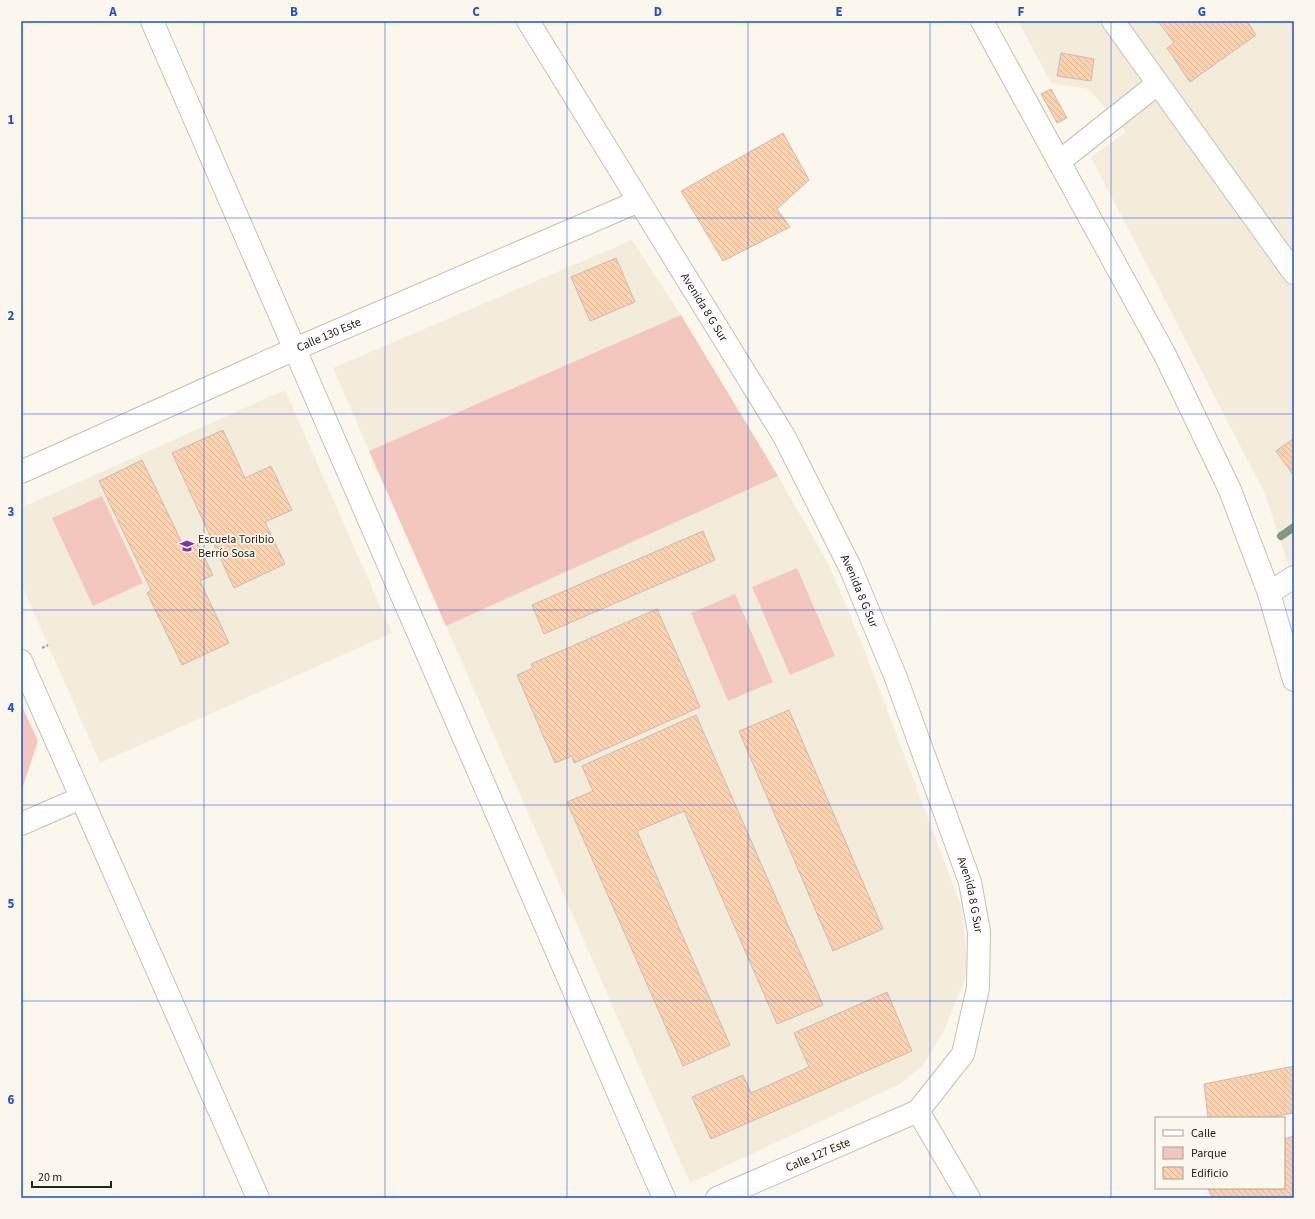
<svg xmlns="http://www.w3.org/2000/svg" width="1315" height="1219" font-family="'Source Sans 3',sans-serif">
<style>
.built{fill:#f4ecdb}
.park{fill:#f4c7be}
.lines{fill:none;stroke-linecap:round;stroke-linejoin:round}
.stream{stroke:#829a7c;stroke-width:8}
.building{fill:url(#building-back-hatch);stroke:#c6bcb5}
.minor-casing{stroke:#c4c0b6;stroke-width:24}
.path{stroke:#a6a29b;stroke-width:2.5;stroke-dasharray:3 2;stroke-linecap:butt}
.minor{stroke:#fff;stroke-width:22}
.grid{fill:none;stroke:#1d4ed8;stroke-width:1;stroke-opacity:0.55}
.labels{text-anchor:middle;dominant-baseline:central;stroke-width:3.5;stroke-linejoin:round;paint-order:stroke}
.street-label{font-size:12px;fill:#24221e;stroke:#fcf7ed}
.poi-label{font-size:12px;fill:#24221e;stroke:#fcf7ed;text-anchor:start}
.neatline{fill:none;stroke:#1d4ed8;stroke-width:1.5}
.grid-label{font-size:13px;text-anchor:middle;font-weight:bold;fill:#1d4ed8}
</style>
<defs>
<pattern id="building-back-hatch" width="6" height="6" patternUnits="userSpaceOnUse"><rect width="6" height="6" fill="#ffd2af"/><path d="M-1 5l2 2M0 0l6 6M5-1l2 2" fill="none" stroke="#dab496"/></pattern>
</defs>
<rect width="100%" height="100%" fill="#fcf7ed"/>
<path class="built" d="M1018,21H1294V582L1265,494L1091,157L1126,132L1089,89L1051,83Z
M632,240L681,315L778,476L829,565L866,654L962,908L968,971L944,1031L923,1065L900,1084L690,1183L333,368Z
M285,390L392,633L100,763L21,584V508Z"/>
<path class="park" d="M681,315L778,476L446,626L369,451Z
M102,496L143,583L93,606L52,518Z
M797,568L835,656L790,675L752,587Z
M735,594L773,682L728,701L691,613Z
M21,704L38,741L21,792Z"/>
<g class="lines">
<path class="stream" d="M1281,536L1294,527"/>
</g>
<path class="building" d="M1158,21H1247L1256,35L1190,82L1167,48L1174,43Z
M1061,53L1094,59L1091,81L1057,76Z
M1051,89L1067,118L1057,123L1041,94Z
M783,133L809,180L777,209L790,227L723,261L681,191Z
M616,258L635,302L590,321L571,277Z
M223,430L245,478L271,466L292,510L265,522L285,564L234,588L172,453Z
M1294,438V476L1276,451Z
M142,460L185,549L198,544L213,575L200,581L229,643L182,665L147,593L151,590L99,481Z
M703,531L715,560L544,634L532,605Z
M657,609L700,707L574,763L572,756L555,763L517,675L533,668L531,664Z
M789,710L883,929L833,951L739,731Z
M696,715L823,1005L777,1024L684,811L637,831L730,1045L683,1066L567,802L593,791L582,766Z
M887,992L912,1051L711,1139L692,1097L743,1075L751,1093L809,1067L794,1033Z
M1294,1066V1113L1265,1118H1208L1204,1084Z
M1294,1136V1198H1212L1208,1188H1284V1139Z"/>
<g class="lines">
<defs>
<g id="minor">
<path d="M152,21L664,1198"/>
<path id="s1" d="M528,21L784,436L850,567L896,678L970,882L979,932L978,988L963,1054L918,1111L717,1198"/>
<path d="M982,21L1165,355L1230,490L1269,593L1294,680"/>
<path d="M1113,21L1294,273"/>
<path d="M1060,161L1157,84"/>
<path id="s2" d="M21,472L295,349L639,201"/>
<path d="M1269,593L1294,577"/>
<path d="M21,661L258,1198"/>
<path d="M21,824L81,798"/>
<path d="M918,1111L969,1198"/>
</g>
</defs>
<use href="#minor" class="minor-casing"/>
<path class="path" d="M42,648L48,645"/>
<use href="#minor" class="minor"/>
</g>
<path class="grid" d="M204,21V1198M385,21V1198M567,21V1198M748,21V1198M930,21V1198M1111,21V1198M21,218H1294M21,414H1294M21,610H1294M21,805H1294M21,1001H1294"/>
<defs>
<symbol id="school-bare" viewBox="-9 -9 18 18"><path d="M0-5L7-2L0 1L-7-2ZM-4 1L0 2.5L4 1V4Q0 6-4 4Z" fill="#7b33a6" stroke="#fcf7ed" stroke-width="2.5" paint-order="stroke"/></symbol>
</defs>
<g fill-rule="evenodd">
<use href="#school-bare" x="177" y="536" width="20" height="20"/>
</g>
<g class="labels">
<g class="street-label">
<text stroke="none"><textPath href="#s1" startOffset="336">Avenida 8 G Sur</textPath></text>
<text stroke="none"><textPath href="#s2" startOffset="337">Calle 130 Este</textPath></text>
<text stroke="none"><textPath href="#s1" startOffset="660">Avenida 8 G Sur</textPath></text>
<text stroke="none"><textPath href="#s1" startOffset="984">Avenida 8 G Sur</textPath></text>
<text transform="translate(818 1155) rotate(-23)">Calle 127 Este</text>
</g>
<g class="poi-label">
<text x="198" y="539">Escuela Toribio<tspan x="198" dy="14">Berrío Sosa</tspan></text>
</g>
</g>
<rect width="1315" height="1219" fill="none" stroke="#fcf7ed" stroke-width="44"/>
<rect x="1155" y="1117" width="130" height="72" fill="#fcf7ed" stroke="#a6a29a"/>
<rect x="1163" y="1130" width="20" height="6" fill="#ffffff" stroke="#a6a29a"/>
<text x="1191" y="1137" font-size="12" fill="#24221e">Calle</text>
<rect x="1163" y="1147" width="20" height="12" fill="#f4c7be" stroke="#a6a29a"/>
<text x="1191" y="1157" font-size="12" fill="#24221e">Parque</text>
<rect x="1163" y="1167" width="20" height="12" fill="url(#building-back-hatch)" stroke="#a6a29a"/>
<text x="1191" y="1177" font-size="12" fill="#24221e">Edificio</text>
<path d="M32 1181v6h79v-6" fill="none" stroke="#24221e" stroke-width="2"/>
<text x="38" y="1181" font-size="12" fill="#24221e" stroke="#fcf7ed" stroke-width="3" paint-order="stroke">20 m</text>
<rect x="22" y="22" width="1271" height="1175" class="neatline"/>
<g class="grid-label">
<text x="113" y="16">A</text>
<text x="294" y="16">B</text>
<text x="476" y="16">C</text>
<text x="658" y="16">D</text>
<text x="839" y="16">E</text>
<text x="1021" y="16">F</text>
<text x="1202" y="16">G</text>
<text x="11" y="124">1</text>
<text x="11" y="320">2</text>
<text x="11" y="516">3</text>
<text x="11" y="712">4</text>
<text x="11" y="908">5</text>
<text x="11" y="1104">6</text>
</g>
</svg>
